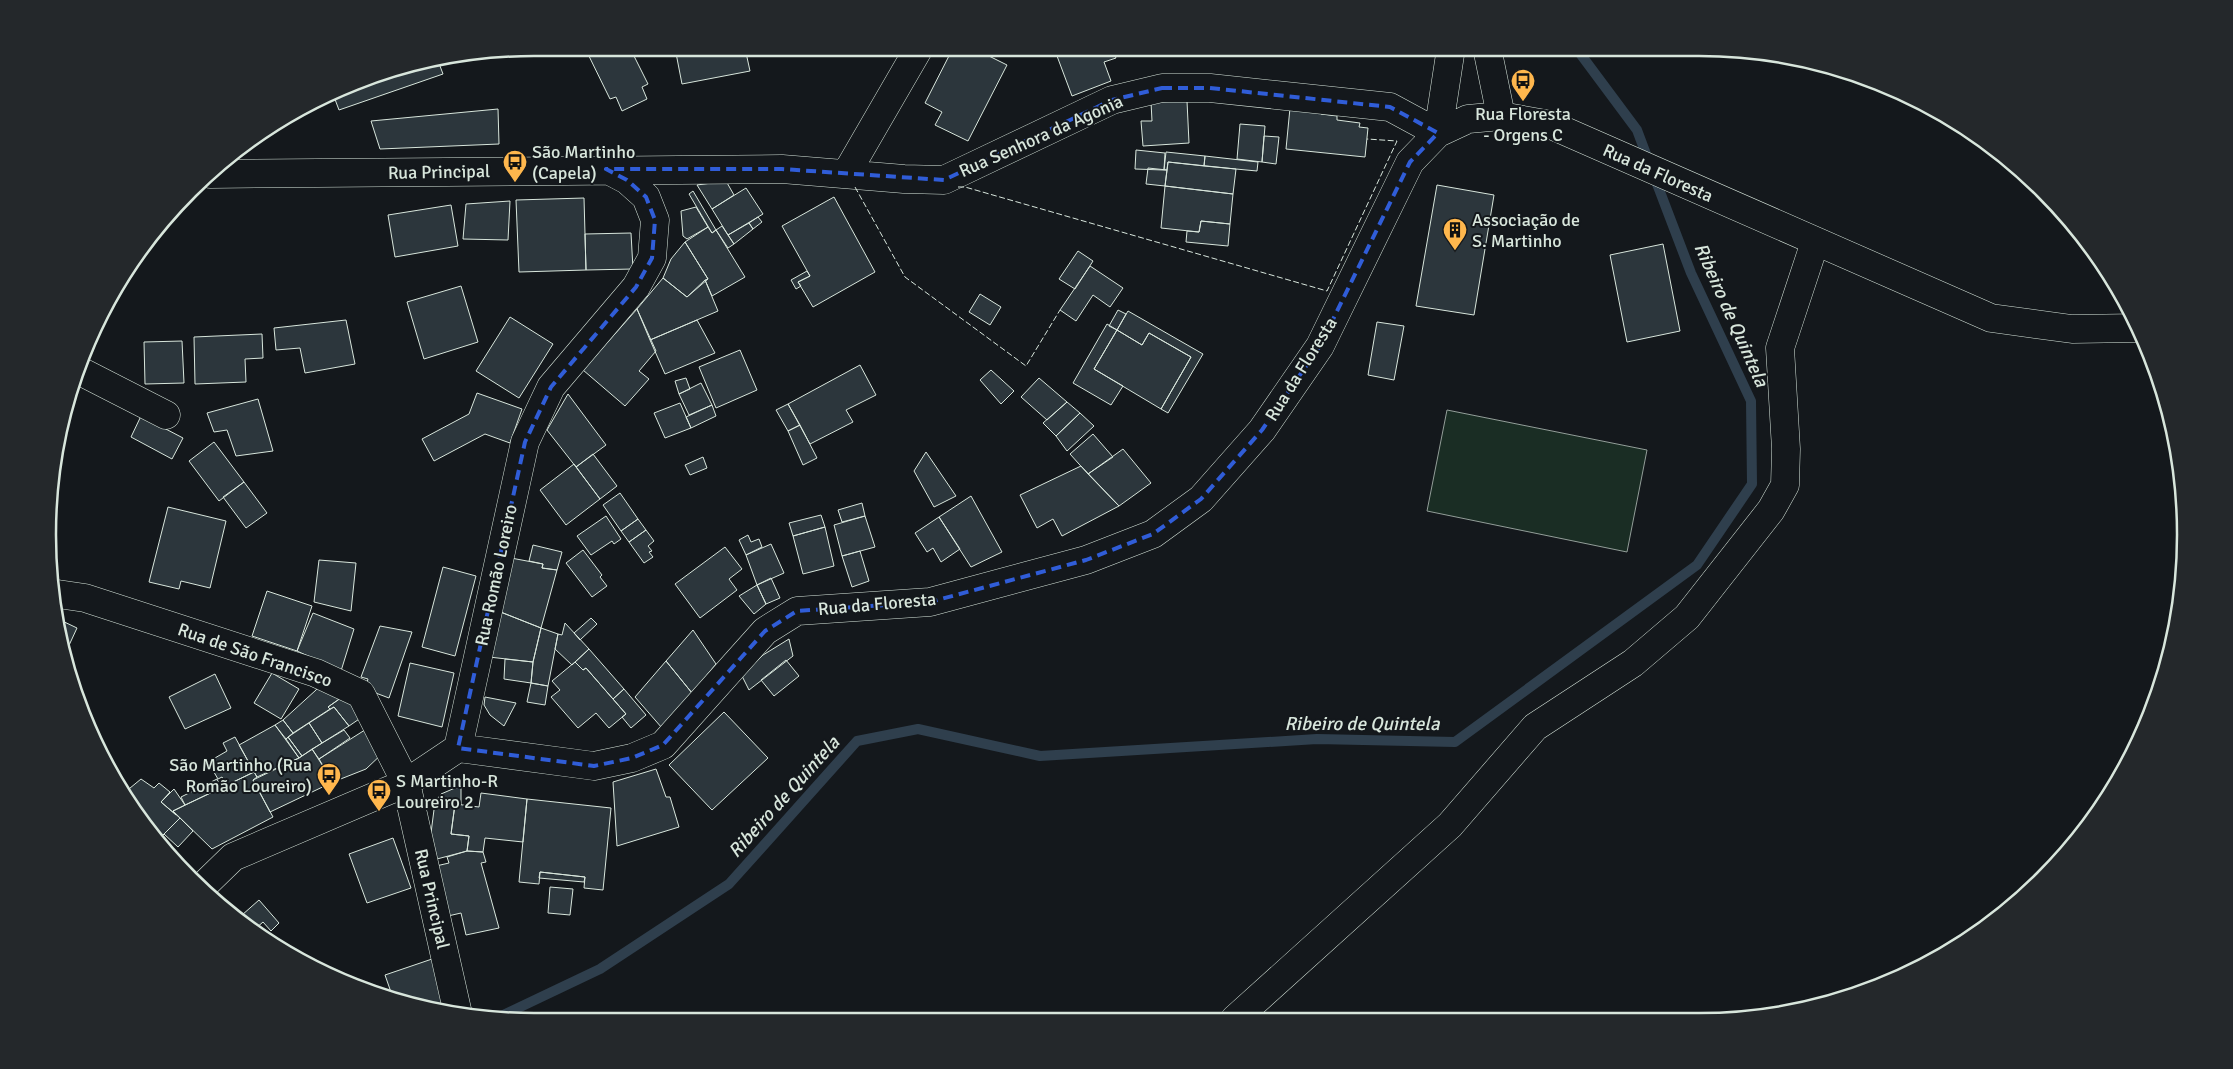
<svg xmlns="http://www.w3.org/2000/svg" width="2233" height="1069" font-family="Signika,sans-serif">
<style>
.green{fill:#1a2d24;stroke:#939e99}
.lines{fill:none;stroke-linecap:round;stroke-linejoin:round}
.stream{stroke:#2f3f4d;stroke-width:10}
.building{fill:#2c363c;stroke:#d8e6dc}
.minor-casing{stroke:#d8e6dc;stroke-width:29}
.minor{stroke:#14181c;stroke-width:28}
.fence{stroke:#d8e6dc;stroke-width:1;stroke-dasharray:6 2.5;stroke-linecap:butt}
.marked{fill:none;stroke:#305dd8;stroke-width:4;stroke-dasharray:10 6;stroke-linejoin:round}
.labels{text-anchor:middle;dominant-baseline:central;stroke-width:4;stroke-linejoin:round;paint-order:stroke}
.poi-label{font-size:18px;fill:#d8e6dc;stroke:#14181c;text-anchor:start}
.street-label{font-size:18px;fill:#d8e6dc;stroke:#14181c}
.water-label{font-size:19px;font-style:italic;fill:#d8e6dc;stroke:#14181c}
.rim{fill:none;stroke:#d8e6dc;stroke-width:2.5}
</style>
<rect width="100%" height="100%" fill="#14181c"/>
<path class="green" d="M1447,410L1647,450L1627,552L1427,511Z"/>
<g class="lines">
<path class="stream" d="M1576,48L1637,130L1649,162
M497,1018L600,969L729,884L857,741L918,729L1040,756L1317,739L1455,742L1697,565L1752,484L1751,401L1691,273L1654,176"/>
</g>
<path class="building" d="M585,48H643L632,52L648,84L642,87L647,99L622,111L616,97L610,99Z
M675,48H745L750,71L682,84Z
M953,48H973L1007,65L968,141L935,125L942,112L925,103Z
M1054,48H1112L1116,58L1104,62L1111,81L1072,96Z
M437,58L443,74L339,110L333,94L378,73Z
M1187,101L1189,143L1143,146L1141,121H1152L1151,102Z
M1290,108L1322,111L1321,114L1337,116V120L1360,123L1359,127L1368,128L1365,157L1286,149Z
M498,109L499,144L380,149L371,121Z
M1240,124L1265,126L1262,162L1237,159Z
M1264,136L1279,137L1276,164L1262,162Z
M1136,150L1165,153L1164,170L1135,169Z
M1166,152L1205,156L1204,166L1168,162L1167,170H1164Z
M1205,156L1258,162L1257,171L1204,166Z
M1168,162L1236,169L1233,194L1165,186Z
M1148,168L1167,170L1165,186L1146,184Z
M726,181L734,195L712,209L697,185Z
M1437,185L1494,195L1474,315L1416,306Z
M1165,186L1233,194L1230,224L1201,221L1199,232L1161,228Z
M746,188L763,214L728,235L712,209Z
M693,191L716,230L712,233L689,194Z
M834,197L875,272L813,307L798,282L810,276L782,226Z
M584,198L586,270L519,272L516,200Z
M510,201L508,240L463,239L466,204Z
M451,205L458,246L395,257L388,215Z
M696,207L708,227L687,239L683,236L681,211Z
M758,217L762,222L753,229L749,223Z
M1201,221L1230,224L1228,246L1186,242L1187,231L1199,232Z
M749,223L753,229L734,244L728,235Z
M722,226L734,244L728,248L716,230Z
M708,227L712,233L716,230L745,277L712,296L705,280L708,279L685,242Z
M631,233L633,269L586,270L585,234Z
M685,242L708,279L687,297L663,278L671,259Z
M1663,244L1680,331L1627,342L1610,255Z
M1078,251L1093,261L1075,289L1059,279Z
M1090,266L1123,288L1110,307L1093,295L1076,321L1060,310Z
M807,271L810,276L798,282L801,286L796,289L791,280Z
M663,278L687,297L705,280L718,311L650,340L637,309Z
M461,286L478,342L424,359L407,302Z
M980,294L1001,307L990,325L969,312Z
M637,309L656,351L639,371L649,379L625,406L583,370Z
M1118,310L1126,314L1117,330L1109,326Z
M1128,311L1203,354L1168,413L1161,409L1191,357L1149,333L1142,345L1117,330Z
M510,317L553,344L519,398L476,371Z
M346,320L355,364L305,373L300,348L276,350L274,328Z
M697,320L715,353L665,374L650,340Z
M1377,322L1404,326L1394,380L1368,375Z
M1107,324L1117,330L1094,369L1123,386L1111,405L1073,383Z
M1117,330L1142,345L1149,333L1191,357L1161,409L1094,369Z
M262,334L263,358L245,359L246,382L195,384L194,337Z
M182,341L184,383L145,384L144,342Z
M740,350L757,390L716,408L699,367Z
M860,365L876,395L846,410L853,422L810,444L788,404Z
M991,370L1014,391L1001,404L980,380Z
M686,378L690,389L679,394L675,381Z
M1039,378L1067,402L1047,420L1021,397Z
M701,383L712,405L689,415L679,394Z
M477,393L522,409L510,443L485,434L434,461L422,439L469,414Z
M568,394L606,445L576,467L547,430Z
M258,399L273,451L236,456L227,430L214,432L207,413Z
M1067,402L1080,413L1056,436L1043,423Z
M680,403L691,428L665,438L654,413Z
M788,404L800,425L788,431L776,410Z
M712,405L716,416L691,428L686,417Z
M1080,413L1094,426L1067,451L1056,436Z
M141,416L183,438L172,459L131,437Z
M800,425L817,458L803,465L788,431Z
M1093,434L1113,457L1088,474L1070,454Z
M214,442L244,482L219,501L189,461Z
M1123,449L1151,483L1119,506L1088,474Z
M926,452L956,496L934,507L914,471Z
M593,454L617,486L600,499L576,467Z
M703,457L707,468L690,475L685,465Z
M574,464L600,499L566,525L540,490Z
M1081,466L1119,506L1062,536L1053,519L1037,528L1020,495Z
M244,482L267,513L246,528L223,497Z
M620,493L638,519L621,531L603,505Z
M971,496L1002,552L971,567L939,517Z
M862,503L865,516L842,522L838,510Z
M168,507L226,521L210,588L181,581L179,589L149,582Z
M821,515L825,527L793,536L789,523Z
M606,516L621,539L614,544L612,541L591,555L577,536Z
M865,516L875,547L842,556L834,525Z
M939,517L960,549L941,562L933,548L927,552L915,533Z
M638,519L646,530L629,542L621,531Z
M825,527L834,566L803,574L793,536Z
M646,530L654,541L648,546L652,551L649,552L653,557L644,563L629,542Z
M748,535L751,542L759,539L762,547L746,555L739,540Z
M771,544L784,573L757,585L746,555Z
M533,545L562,552L557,570L542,568L543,564L529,561Z
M725,547L742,569L729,579L737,590L700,618L675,584Z
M583,550L602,575L600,577L607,586L592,597L566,563Z
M860,551L869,581L852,587L842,556Z
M511,558L543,564L542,568L557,570L541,628L498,611Z
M319,560L356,563L351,611L314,602Z
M443,567L476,576L455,656L422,647Z
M771,578L780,598L766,604L757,585Z
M757,585L766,604L754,614L739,596Z
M267,591L312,606L297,651L252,636Z
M498,611L541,628L533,662L489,657Z
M313,613L354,629L341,671L297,651Z
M56,618L77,628L65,654Z
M591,618L597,624L580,640L574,633Z
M565,623L589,649L572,665L555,649L558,634L562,635Z
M380,626L412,632L389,698L365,689L368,679L361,677Z
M541,628L558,634L548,686L531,683L533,662Z
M693,630L716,664L692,693L666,661Z
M789,639L793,656L749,690L742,676L763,655Z
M589,649L624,689L613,699L586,668L583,670L575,662Z
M505,659L533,662L531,683L504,679Z
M786,660L799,676L774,696L761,680Z
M666,661L692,693L662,728L635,697Z
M575,662L583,670L586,668L626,714L609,728L596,713L578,728L551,697L560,690L552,681Z
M410,663L454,673L442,727L398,716Z
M272,673L299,689L281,719L254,703Z
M215,674L231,708L185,729L169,697Z
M322,682L345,695L328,707L330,709L293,733L283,720L316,690Z
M531,683L548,686L545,705L527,702Z
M624,689L646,715L631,728L622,717L626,714L613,699Z
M345,695L365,715L349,726L334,707L330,709L328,707Z
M485,697L516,703L504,726L490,715L484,705Z
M334,707L349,726L322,743L309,723Z
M724,712L768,758L712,810L669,765Z
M283,720L293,733L286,739L275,725Z
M309,723L322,743L302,756L288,737Z
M275,725L299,758L257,777L239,745Z
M368,728L385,751L366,769L333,782L319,759Z
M344,730L350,738L319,759L312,749Z
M235,737L254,772L227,785L222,777L218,779L208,762L227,751L223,743Z
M288,737L302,756L299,758L286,739Z
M312,749L333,782L270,812L253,780L299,758Z
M656,769L666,797H670L679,827L617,846L613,782Z
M254,772L257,777L253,780L273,817L212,849L173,811Z
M141,779L154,788L159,783L170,792L161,802L180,818L162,836L137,813L124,793Z
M217,779L221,788L185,805L181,797Z
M461,787V805L435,802L441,794L455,788Z
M174,789L185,805L173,811L176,815L161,802Z
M481,793L527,799L523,842L485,838L483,852L467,851L469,836L451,834L455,804L479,807Z
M527,799L611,808L603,890L584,888L585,877L540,872L539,884L519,882Z
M435,802L455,804L451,834L469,836L467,851L437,859L431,833Z
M180,818L193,831L178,847L164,834Z
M393,838L411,888L367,903L349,854Z
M467,851L483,852L486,862L481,863L499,928L466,935L461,913L448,916L436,866L449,863L447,857Z
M540,872L585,877L584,882L539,878Z
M550,887L573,889L570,915L548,913Z
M259,900L279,923L271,931L263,922L255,929L242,915Z
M242,915L255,929L263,938L238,918Z
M435,958L446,1011L439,1012L393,998L385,975Z"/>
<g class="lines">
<defs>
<path id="minor" d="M1487,48L1501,116
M210,174L782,169L904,179L944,180L1112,100L1162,88H1210L1390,107L1438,133L1451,48
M846,174L919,48
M78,370L166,415
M51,593L85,598L316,673L361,694L406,783L458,1014
M458,748L594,766L632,758L663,745L765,631L797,611L930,602L1086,560L1153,534L1201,499L1262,430L1320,346L1410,162L1438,133L1468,119L1501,116L1551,125L1991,318L2072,329L2138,328
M201,888L233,857L406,783L458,748L525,442L551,387L636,287L652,258L655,220L646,197L627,180L606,169
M1235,1019L1450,825L1535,727L1633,663L1687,617L1771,510L1785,485L1786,449L1780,348L1815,242"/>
</defs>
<use href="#minor" class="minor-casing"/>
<use href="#minor" class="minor"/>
<path class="fence" d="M855,187L905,277L1026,366L1060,310
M958,187H965L1327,291L1397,141L1367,139"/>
</g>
<path class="marked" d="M1162,88H1210L1390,107L1438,133L1410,162L1320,346L1262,430L1201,499L1153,534L1086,560L930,602L797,611L765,631L663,745L632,758L594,766L458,748L525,442L551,387L636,287L652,258L655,220L646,197L627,180L606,169H782L944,180L1112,100Z"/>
<defs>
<symbol id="bus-pin" viewBox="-11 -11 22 30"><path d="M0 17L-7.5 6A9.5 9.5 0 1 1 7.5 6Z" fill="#ffb74d" stroke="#14181c"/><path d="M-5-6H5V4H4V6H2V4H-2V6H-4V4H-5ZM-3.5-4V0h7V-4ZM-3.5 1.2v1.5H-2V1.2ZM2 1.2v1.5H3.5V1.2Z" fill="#111"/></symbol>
<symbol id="building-pin" viewBox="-11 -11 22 30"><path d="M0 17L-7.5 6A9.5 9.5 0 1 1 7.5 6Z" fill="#ffb74d" stroke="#14181c"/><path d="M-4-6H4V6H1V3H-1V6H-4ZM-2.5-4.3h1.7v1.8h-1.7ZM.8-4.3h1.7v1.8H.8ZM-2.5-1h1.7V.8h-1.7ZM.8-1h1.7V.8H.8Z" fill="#111"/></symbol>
</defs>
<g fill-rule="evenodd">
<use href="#bus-pin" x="1509" y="67" width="28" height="38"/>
<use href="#bus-pin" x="501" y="148" width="28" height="38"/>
<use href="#building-pin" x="1441" y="216" width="28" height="38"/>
<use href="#bus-pin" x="315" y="761" width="28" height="38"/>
<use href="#bus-pin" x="365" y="777" width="28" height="38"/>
</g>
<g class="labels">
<g class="poi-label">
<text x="1523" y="114" text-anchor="middle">Rua Floresta<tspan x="1523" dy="21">- Orgens C</tspan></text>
<text x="532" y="152">São Martinho<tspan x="532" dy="21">(Capela)</tspan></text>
<text x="1472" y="220">Associação de<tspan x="1472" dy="21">S. Martinho</tspan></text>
<text x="312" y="765" text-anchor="end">São Martinho (Rua<tspan x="312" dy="21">Romão Loureiro)</tspan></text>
<text x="396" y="781">S Martinho-R<tspan x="396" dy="21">Loureiro 2</tspan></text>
</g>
<g class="street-label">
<text transform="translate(1041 136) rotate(-24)">Rua Senhora da Agonia</text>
<text transform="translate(439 172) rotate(-1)">Rua Principal</text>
<text transform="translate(1658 173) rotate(24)">Rua da Floresta</text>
<text transform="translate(1301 369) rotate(-58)">Rua da Floresta</text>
<text transform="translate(496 575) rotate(-78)">Rua Romão Loreiro</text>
<text transform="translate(877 604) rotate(-5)">Rua da Floresta</text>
<text transform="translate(255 655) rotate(19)">Rua de São Francisco</text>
<text transform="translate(432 899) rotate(77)">Rua Principal</text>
</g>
<g class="water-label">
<text transform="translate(1731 315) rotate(66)">Ribeiro de Quintela</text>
<text x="1362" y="724">Ribeiro de Quintela</text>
<text transform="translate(784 797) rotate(-48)">Ribeiro de Quintela</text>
</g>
</g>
<path d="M0 0H2233V1069H0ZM534 56H1699A478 478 0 0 1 2177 534V535A478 478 0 0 1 1699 1013H534A478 478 0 0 1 56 535V534A478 478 0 0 1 534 56Z" fill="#24282b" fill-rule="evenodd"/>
<path class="rim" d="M534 56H1699A478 478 0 0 1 2177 534V535A478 478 0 0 1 1699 1013H534A478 478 0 0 1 56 535V534A478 478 0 0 1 534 56Z"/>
</svg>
